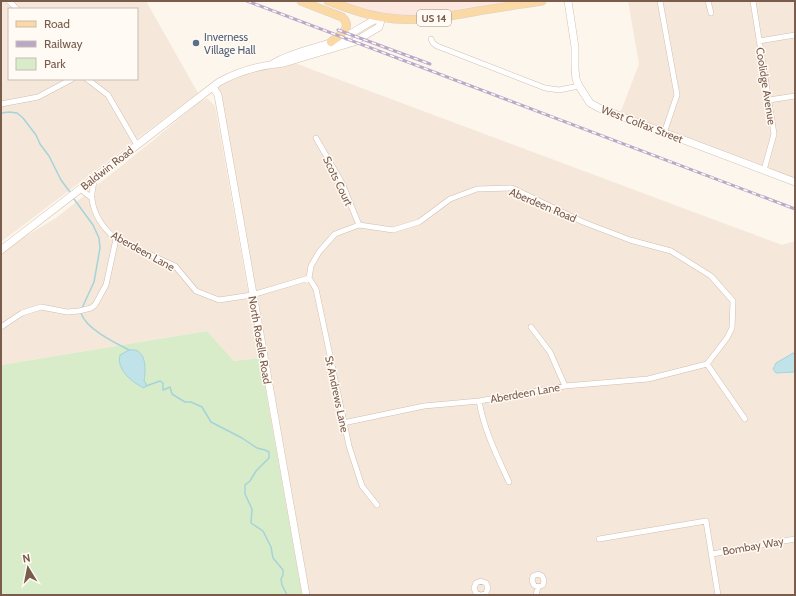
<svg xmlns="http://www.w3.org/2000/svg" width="796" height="596" font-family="Cabin,sans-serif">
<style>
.residential{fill:#f5e8da;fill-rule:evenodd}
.commercial{fill:#fde8e0}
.green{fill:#d8ecc9}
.water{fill:#bfe3e8;stroke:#a5d3da}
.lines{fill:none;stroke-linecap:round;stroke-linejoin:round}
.stream{stroke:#a5d3da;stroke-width:1.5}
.street-casing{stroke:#d1beb0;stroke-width:6}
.secondary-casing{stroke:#d6c0b0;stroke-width:8}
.primary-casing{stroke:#dad1cd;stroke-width:9}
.street{stroke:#fff;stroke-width:5}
.secondary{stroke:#fff;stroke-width:7}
.primary{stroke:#fbd9a5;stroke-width:8}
.rail-casing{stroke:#b9a8c9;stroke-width:3}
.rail{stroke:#fffaf3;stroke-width:1.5;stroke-dasharray:4.5;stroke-linecap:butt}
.service-dot{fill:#5c6f8a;stroke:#fffaf3;stroke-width:1.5}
.labels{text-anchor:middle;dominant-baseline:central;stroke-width:3;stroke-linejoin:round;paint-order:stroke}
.shield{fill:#fffaf3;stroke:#a28b7f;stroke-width:1}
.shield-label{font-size:10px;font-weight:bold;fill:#7a5c4d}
.service-label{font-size:11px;fill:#4e5e75;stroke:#fffaf3;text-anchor:start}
.street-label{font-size:11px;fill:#7a5c4d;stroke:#fffaf3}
</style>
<rect width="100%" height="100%" fill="#fdf6ec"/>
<path class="residential" d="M1,1H146L198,93L1,242ZM9,9H137V79H9Z
M628,1H795V182L619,116L639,64Z
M284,59L782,245L795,241V595H306L213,87Z
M207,98L215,106L260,358L234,361L207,331L1,365V251L56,218L151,142L198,103Z"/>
<path class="commercial" d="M328,1H542L449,16L382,17Z"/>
<path class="green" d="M207,331L234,361L260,358L302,595H1V365Z"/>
<path class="water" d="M129,350C147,347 146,370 144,381L146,383V386L144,388C133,383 116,370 120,355Z
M795,352V372L776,373L773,369L776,363Z"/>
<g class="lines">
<path class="stream" d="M1,113L9,112L17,113L23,118L36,135L40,144L49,156L61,180L70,192
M74,199L93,225L99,238L100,248L94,282L82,308
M81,313C86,329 115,343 129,350
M146,386L160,381L163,383V390L170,387L172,394L185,402H191L202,407L211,422L242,438L257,448L265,450L269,452V458L256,471L250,481L245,485V494L252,509L251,523L263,531L271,547L273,558L283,570V575L281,579L282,585L287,595"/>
<defs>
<path id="street" d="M9,1L17,9
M660,1L677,95L664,133
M708,1L711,13
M753,1L774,134L764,170
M431,39L433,43L437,46L545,88L559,90L579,86
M759,41L795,35
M87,79L108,95L137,145
M769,100L795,96
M1,104L38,97L72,79
M316,138L342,183L359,225
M95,177C94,184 91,192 92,199C94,216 104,229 116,239L175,266L196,291L219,300L252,295L309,278L311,266L319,252L335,234L359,225L393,230L419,222L450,199L477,189L512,188L583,222L630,240L671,251L711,276L733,301L732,328L727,338L707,364
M80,189L92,198
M309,278L316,289L349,446L362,486L377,505
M1,327L22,313L41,307L67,312L79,311L91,308L95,305L106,285L116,239
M531,327L550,352L565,386
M707,364L745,419
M479,401C484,430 497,456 509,482
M343,423L424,406L479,401L565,386L648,379L707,364
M599,539L706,521L718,595
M712,554L795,539
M480,595L476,593L474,588L476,583L481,581L486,583L488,588L486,593L482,595
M536,595L538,587L543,585L544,580L542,576L538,574L533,576L532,581L534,585L538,587"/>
<path id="secondary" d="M568,1L575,47V69L576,79L579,86L590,103L599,108L795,182
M274,63C294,51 319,48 341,39C356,32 365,23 382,17
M213,87L218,95L306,595
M1,250L219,82C239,71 262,65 284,63L354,42L379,27L382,17"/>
<path id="primary" d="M301,1L342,17C354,28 339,36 331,42
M328,1C345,7 362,14 381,17C413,23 446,17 478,11C499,8 520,4 542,1"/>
</defs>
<use href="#street" class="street-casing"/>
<use href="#secondary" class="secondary-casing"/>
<use href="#primary" class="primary-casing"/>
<use href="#street" class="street"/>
<use href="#secondary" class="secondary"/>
<use href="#primary" class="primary"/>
<defs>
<path id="rail" d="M247,1L795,209
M338,30L430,64"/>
</defs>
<use href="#rail" class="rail-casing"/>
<use href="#rail" class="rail"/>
</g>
<circle class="service-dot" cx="196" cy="43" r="4"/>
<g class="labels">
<rect class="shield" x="417" y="10" width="34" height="16" rx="3"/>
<g class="shield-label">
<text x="434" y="18">US 14</text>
</g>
<g class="service-label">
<text x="204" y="37">Inverness<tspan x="204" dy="13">Village Hall</tspan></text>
</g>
<g class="street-label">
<text transform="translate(766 86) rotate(81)">Coolidge Avenue</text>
<text transform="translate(642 124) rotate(21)">West Colfax Street</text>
<text transform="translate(107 168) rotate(-38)">Baldwin Road</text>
<text transform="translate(338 181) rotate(64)">Scots Court</text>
<text transform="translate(543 205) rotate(23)">Aberdeen Road</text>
<text transform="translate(143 251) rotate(29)">Aberdeen Lane</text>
<text transform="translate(260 340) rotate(80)">North Roselle Road</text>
<text transform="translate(525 393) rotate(-10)">Aberdeen Lane</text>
<text transform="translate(337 394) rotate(78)">St Andrews Lane</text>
<text transform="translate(753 546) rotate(-10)">Bombay Way</text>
</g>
</g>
<rect width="796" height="596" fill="none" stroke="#7a5c4d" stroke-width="4"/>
<rect x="8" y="8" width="130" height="72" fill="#fffaf3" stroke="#cabbb1"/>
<rect x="16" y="21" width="20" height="6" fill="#fbd9a5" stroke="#cabbb1"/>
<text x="44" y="28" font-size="12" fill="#7a5c4d">Road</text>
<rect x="16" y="41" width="20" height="6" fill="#b9a8c9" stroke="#cabbb1"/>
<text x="44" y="48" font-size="12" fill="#7a5c4d">Railway</text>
<rect x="16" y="58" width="20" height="12" fill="#d8ecc9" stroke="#cabbb1"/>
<text x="44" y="68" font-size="12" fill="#7a5c4d">Park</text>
<g transform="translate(28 568) rotate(350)" stroke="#fffaf3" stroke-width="3" paint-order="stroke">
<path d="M0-3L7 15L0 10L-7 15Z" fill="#7a5c4d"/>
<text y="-6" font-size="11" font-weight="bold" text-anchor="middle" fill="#7a5c4d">N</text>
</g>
</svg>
